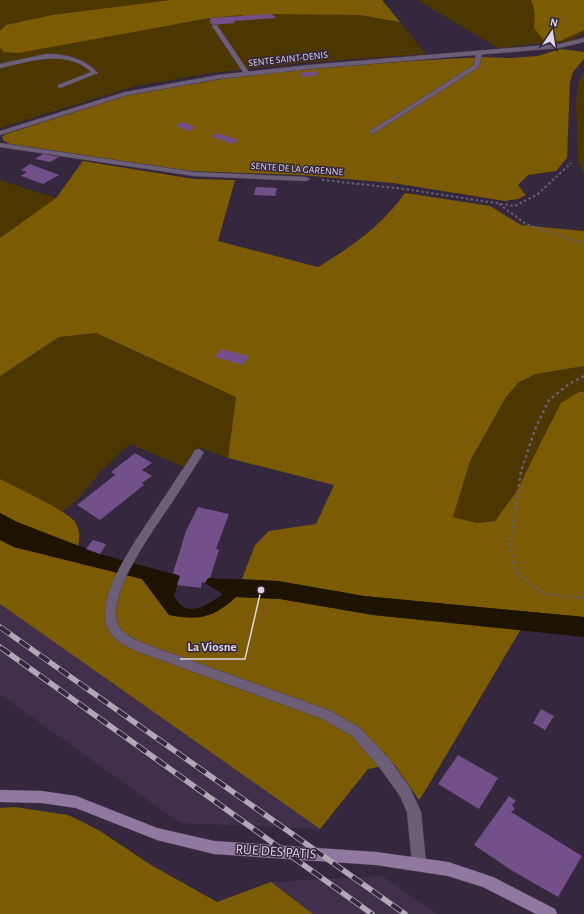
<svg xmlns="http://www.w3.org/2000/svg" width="584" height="914" font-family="'Alegreya Sans',sans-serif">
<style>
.built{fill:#41304c}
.green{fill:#4c3700}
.forest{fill:#7b5b04}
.water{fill:#1d1300}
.building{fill:#74508b}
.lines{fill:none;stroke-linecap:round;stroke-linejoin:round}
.service-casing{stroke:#504358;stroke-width:1}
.minor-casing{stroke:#504358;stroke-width:1}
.secondary-casing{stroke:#504358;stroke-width:1}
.path-far1{stroke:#685c70;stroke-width:2;stroke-dasharray:2.5 2.5;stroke-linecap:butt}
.path{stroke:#685c70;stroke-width:2.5;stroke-dasharray:3 3;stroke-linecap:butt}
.service{fill:#6d5e78;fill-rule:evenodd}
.minor{fill:#6d5e78;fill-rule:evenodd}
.secondary{fill:#9178a1;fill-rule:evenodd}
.rail-casing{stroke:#b0a7b7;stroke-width:5.5}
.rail{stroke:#35273d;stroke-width:4;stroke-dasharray:12;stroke-linecap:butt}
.labels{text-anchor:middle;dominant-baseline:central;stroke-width:3;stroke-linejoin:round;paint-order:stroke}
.far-street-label{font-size:10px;fill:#ddd5e3;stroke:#35273d}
.near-street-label{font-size:14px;fill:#ddd5e3;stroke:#35273d}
.leader{fill:none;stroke:#ddd5e3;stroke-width:1.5}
.callout-dot{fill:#ddd5e3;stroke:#35273d;stroke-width:1.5}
.callout-label{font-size:13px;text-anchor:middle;font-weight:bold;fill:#ddd5e3;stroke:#35273d;stroke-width:3;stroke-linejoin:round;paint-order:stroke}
</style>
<rect width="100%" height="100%" fill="#35273d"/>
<path class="built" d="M0,604L320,829L180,823L0,694Z
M382,876L437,914H313L271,882Z"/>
<path class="green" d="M0,0H171L52,15L6,25L0,31Z
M417,0H531C535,9 535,18 534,28L584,30V33L569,41L553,44L545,43L498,48Z
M317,14L359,15L400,22L426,54L302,63L212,73L136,86L0,128V48L4,52L202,20C231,10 284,14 317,14Z
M584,72V175L578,161L576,103L578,83Z
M0,180L56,198L0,238Z
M96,333L236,397L228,458L197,447L184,467L130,444L102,470L78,499L62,512L0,479V376L59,337Z
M584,366V392H579L535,454L517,491L495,521L477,523L452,517L470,461L506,397L519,382L536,374Z"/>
<path class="forest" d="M171,0H382L400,22L359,15L272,14L244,17L242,15L210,18L18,53L4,52L0,48V31L6,25L52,15Z
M531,0H584V30L560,41L546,43L534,28C535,18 535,9 531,0Z
M561,49L584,52V59L573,72L570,82L567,158L556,171L528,175L518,185L526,195L518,199L505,201L393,183L300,175L190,171L10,144L4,141L2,137L6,134L129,95L222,79L295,70L411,61L483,57L511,58L537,56Z
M83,161L194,179L235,180L218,241L318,267C351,247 382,226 405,193L490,206L521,225L584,231V366L536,374L519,382L506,397L470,461L453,517L477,523L495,521L517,491L535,454L561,403L579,392H584V617L364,596L278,581L242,579L255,545L269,531L316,524L334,485L228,458L236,397L96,333L59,337L0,376V238L56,198Z
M0,479C14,486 69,512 75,522C80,530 80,538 78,546L17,522L0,513Z
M0,540L14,547L142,579L169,615C203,616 209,621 236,597L280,599L373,615L521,629L422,796L419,800L394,764L368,769L320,829L0,604Z
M15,807L68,815L81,821L100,831L151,865L217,902L271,882L313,914H0V808Z"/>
<path class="water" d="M0,513L17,522L100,554L180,576L174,596C176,599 179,604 182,606C195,615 213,601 223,594L205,583L208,578L278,581L364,596L584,617V637L373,615L280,599L236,597C213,618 199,621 169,615L142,579L14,547L0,540Z"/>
<path class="building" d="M272,14L276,18L234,21L235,23L212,25L209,20H211L210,18Z
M316,71L319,75L302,77L299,73Z
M182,122L195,127L189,131L176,126Z
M217,133L238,140L233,144L212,137Z
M43,154L59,157L50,162L35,159Z
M30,164L59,175L43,184L21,176L27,172L21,170Z
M256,187L277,188L275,196L254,195Z
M221,349L249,356L243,365L215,357Z
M135,453L152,463L142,470L152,476L142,483L144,485L100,520L77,505L115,475L111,472Z
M198,507L229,514L216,549L219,550L210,578H208L205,583L202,582L201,588L177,585L180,576L173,573L186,531Z
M93,540L106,544L100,554L86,549Z
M541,709L554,716L545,730L533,723Z
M458,755L498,778L479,809L438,784Z
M509,796L516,801L512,805L515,809L511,812L582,856L558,897L511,870L474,845Z"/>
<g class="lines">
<defs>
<path id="service" d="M213,25H217L250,74L249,75H245L212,26Z
M479,51L482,53L479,67L374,133H370V131L474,65L476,53Z
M46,54C64,53 86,59 98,73L60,88L58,87V85L91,72C66,48 29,62 0,68V64Z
M199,449L204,452C191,473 178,494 164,514C149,537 103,600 119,627C125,636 138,641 148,645L331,711L360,728L390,760L410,788L421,812L426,863L424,868L419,870L414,868L412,863L407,812L400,796L380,768L352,736L323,719L139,652C127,647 114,641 108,629C93,596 140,535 157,508C169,491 179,474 191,457L195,450Z"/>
<path id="minor" d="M584,38V42L559,48L309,69L218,79L128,95L0,135V131L125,92L218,75L309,65L559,44Z
M0,143L194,172L306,177L310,179L306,181L194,176L0,147Z"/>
<path id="secondary" d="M0,790L42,791L76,796L157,828L214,841L376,852L448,862L493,877L555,909L557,914H536L483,887L448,876L376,865L214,854L157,840L76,808L42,803L0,802Z"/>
</defs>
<use href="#service" class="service-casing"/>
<use href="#minor" class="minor-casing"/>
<use href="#secondary" class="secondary-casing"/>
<path class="path-far1" d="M322,180L405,189L515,206L538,194L571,163
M499,204L526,224L584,244"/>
<path class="path" d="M584,376L569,384L549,400L536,427L521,471L510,547L516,572L544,594L584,598"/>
<use href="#service" class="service"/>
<use href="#minor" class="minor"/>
<use href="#secondary" class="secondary"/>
<defs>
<path id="rail" d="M0,627L405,914
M0,647L372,914"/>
</defs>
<use href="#rail" class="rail-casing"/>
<use href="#rail" class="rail"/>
</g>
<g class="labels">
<g class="far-street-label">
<text transform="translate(288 59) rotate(-6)">SENTE SAINT-DENIS</text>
<text transform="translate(297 169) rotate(4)">SENTE DE LA GARENNE</text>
</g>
<g class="near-street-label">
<text transform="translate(276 852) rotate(4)">RUE DES PATIS</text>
</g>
</g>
<path class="leader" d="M261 590L245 659H180"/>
<circle class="callout-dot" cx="261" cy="590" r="4"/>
<g class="callout-label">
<text x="212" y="651">La Viosne</text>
</g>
<g transform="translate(552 32) rotate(12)" stroke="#35273d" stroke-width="3" paint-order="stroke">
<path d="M0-3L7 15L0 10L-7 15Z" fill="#ddd5e3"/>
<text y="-6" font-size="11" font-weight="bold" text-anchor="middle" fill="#ddd5e3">N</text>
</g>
</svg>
